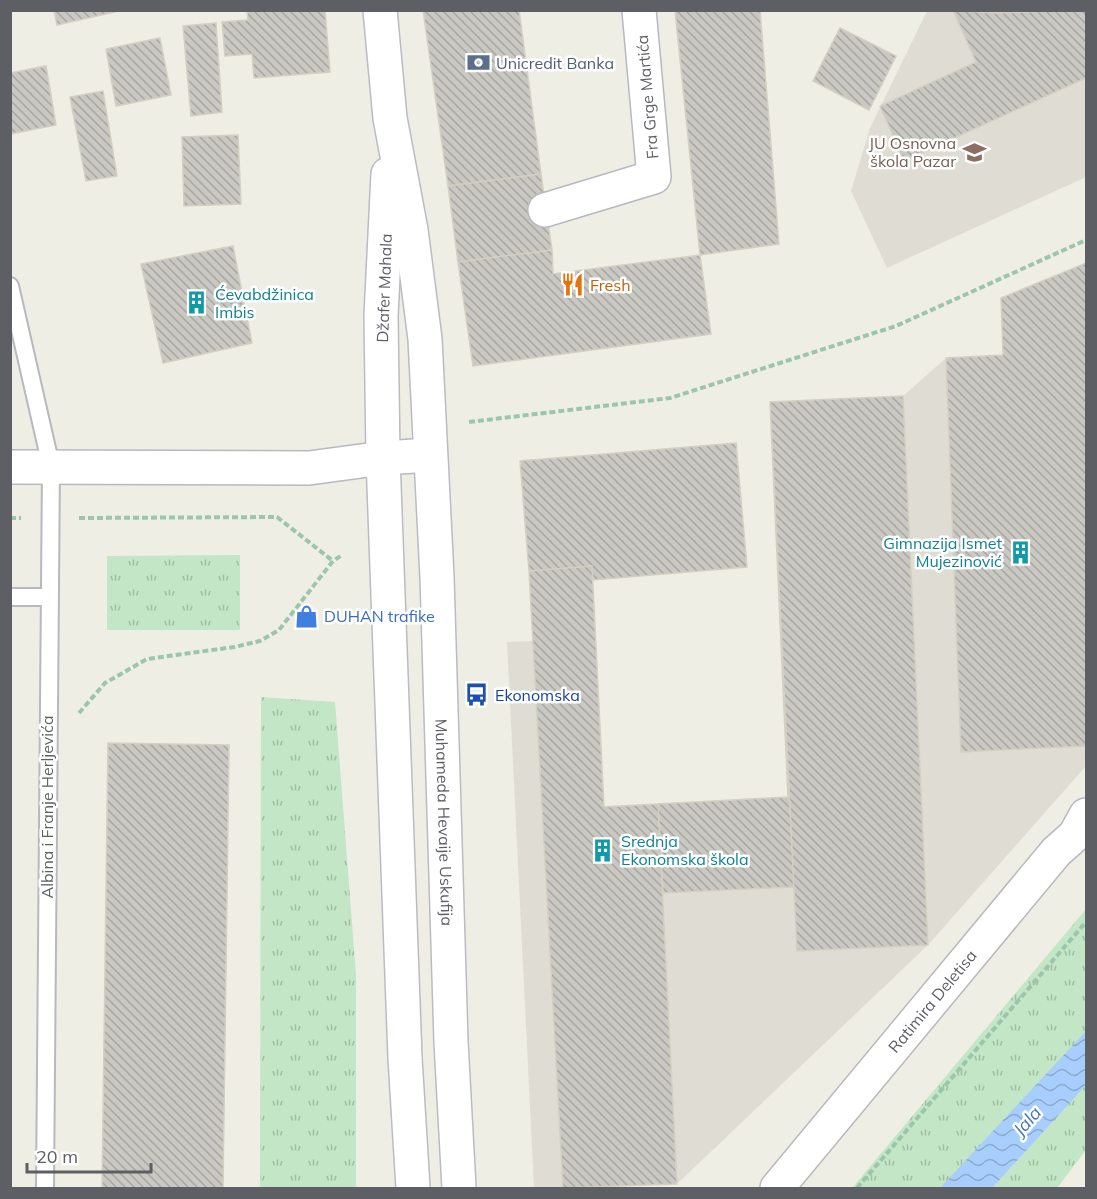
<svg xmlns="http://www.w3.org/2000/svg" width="1097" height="1199" font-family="Mulish,sans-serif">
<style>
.education{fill:#dfddd3}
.grass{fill:url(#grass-tufts)}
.water{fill:url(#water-waves)}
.building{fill:url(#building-back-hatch);stroke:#d3d0c3;stroke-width:1.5}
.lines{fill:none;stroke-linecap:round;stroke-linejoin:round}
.lane-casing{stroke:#b7b9be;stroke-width:20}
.street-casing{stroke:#b7b9be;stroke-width:36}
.secondary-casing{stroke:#babcc2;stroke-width:36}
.path{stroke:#9bc6ac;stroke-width:4;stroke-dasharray:6 3;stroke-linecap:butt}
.lane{stroke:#fff;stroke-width:16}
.street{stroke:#fff;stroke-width:33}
.secondary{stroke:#fff;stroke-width:33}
.labels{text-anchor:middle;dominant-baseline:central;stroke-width:5;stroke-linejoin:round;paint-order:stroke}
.service-label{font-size:16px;fill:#4e5e75;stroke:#fff;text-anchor:start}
.street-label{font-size:16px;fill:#5d5f65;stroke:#fff}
.education-label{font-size:16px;fill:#785e54;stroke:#fff;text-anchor:end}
.food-label{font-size:16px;fill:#c56008;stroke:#fff;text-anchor:start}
.culture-label{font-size:16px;fill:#0d838f;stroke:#fff;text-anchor:start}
.shop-label{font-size:16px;fill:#366cbe;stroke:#fff;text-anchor:start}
.transit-label{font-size:16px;fill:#164399;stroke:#fff;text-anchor:start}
.water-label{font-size:18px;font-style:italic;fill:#4976c1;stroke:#fff}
</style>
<defs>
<pattern id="grass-tufts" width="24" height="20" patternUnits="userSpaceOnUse" patternTransform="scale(1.5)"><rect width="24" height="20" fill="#c2e6c6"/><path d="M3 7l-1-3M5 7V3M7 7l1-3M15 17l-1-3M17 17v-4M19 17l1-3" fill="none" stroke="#a1bea4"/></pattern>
<pattern id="water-waves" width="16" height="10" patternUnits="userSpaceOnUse" patternTransform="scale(1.5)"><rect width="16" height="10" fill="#a7cefd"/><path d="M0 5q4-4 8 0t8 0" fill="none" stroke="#8baad0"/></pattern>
<pattern id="building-back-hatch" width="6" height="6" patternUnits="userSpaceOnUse" patternTransform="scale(1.5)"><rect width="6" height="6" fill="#cac8c2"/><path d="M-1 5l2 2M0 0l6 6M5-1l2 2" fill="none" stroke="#a7a6a1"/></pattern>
</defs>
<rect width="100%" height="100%" fill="#efeee5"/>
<path class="education" d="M927,11H1086V177L887,268L851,191L870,128Z
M1086,263V766L928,945L677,1184L534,1188L507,642L534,641L529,571L592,566L604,806L788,797L770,402L903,396L946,358L1003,355L1001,298Z"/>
<path class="grass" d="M240,555V630H107V556Z
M261,697L335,702L356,975V1188H260Z
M1086,909V1150L1057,1188H852Z"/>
<path class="water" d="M1086,1031V1085L992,1188H940Z"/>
<path class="building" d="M54,10H115V12L57,25Z
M247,10H325L330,72L254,78L252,54L225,56L222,22L248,20Z
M423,10H519L541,174L448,186Z
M675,10H760L779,244L700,255Z
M953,10L994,13L1086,10V78L904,161L880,106L976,62Z
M216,23L222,112L191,116L183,26Z
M840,28L896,56L869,110L813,81Z
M160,38L171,95L116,106L106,49Z
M46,66L56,125L10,134V73Z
M103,91L117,176L86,181L70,97Z
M238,135L241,204L184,206L182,137Z
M541,174L552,250L458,262L448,186Z
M233,246L252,343L163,363L141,264Z
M552,250L553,274L700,255L711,334L473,366L458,262Z
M1086,263V746L961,752L946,358L1003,355L1001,298Z
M903,396L928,945L797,951L794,887L663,893L658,804L788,797L770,402Z
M903,396L928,945L797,951L770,402Z
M736,443L747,567L593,580L592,566L529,571L520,461Z
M592,566L604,807L658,804L677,1184L563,1188L529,571Z
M108,743L229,745L223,1188H102Z"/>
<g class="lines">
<defs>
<path id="lane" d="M10,286L51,466L45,1188
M10,597H48"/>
<g id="street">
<path d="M545,210L654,177L639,10"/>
<path d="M10,467L309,468L383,458L430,455"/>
<path id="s1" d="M777,1188L1056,852L1075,835L1086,815"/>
</g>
<g id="secondary">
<path id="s2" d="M380,10L390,118L411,230L425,339L437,577L451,1042L459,1188"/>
<path d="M388,174L381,316L383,458L405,1058L413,1188"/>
</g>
</defs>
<use href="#lane" class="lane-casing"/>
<use href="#street" class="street-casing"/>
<use href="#secondary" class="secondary-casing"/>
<path class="path" d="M469,422L670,398L896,326L1086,240
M10,518H21
M79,518L277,517L333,561
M79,713L105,683L147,659L234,647L260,641L279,630L333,561L342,555
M857,1188L1086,922"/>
<use href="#lane" class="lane"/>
<use href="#street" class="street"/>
<use href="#secondary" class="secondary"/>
</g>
<defs>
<symbol id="bank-bare" viewBox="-9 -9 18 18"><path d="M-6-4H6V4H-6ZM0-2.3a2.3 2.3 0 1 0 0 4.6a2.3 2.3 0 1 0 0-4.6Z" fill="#5c6f8a" stroke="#fff" stroke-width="2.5" paint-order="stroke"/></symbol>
<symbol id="school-bare" viewBox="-9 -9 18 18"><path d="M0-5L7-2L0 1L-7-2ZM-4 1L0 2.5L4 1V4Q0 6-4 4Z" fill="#8d6e63" stroke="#fff" stroke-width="2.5" paint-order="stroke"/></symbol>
<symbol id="restaurant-bare" viewBox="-9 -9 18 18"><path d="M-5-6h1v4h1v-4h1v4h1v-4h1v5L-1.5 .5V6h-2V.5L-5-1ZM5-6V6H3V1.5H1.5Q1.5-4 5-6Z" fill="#e8710a" stroke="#fff" stroke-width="2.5" paint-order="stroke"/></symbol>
<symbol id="building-bare" viewBox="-9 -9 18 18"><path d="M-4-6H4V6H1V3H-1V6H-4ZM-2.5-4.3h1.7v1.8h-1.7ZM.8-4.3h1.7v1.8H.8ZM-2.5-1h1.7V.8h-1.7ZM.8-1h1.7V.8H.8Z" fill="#0f9aa8" stroke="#fff" stroke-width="2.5" paint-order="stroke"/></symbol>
<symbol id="shop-bare" viewBox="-9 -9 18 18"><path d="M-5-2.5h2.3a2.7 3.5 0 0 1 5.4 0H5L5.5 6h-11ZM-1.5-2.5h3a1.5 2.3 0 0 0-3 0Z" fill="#3f7fe0" stroke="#fff" stroke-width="2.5" paint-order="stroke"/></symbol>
<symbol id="bus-bare" viewBox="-9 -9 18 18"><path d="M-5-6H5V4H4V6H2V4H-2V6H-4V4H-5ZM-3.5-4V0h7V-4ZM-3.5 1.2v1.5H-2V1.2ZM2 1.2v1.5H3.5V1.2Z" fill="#1a4fb4" stroke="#fff" stroke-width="2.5" paint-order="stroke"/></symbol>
</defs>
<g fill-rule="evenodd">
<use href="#bank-bare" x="462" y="46" width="33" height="33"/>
<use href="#school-bare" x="958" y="136" width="33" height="33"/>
<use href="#restaurant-bare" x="556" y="268" width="33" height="33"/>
<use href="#building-bare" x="180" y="286" width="33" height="33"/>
<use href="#building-bare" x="1004" y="536" width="33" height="33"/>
<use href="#shop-bare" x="290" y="600" width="33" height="33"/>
<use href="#bus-bare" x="460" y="678" width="33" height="33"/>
<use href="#building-bare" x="586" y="834" width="33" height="33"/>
</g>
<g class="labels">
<g class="service-label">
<text x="496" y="63">Unicredit Banka</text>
</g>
<g class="street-label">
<text transform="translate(647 97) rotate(-95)">Fra Grge Martića</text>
<text transform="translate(384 288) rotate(-88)">Džafer Mahala</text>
<text transform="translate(47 807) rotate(-90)">Albina i Franje Herljevića</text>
<text stroke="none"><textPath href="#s2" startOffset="816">Muhameda Hevaije Uskufija</textPath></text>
<text stroke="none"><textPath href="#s1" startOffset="243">Ratimira Deletisa</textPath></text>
</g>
<g class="education-label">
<text x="956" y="143">JU Osnovna<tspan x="956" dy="18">škola Pazar</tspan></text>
</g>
<g class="food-label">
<text x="590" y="285">Fresh</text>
</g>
<g class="culture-label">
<text x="215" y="294">Ćevabdžinica<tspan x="215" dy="18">Imbis</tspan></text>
<text x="1002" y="543" text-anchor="end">Gimnazija Ismet<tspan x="1002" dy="18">Mujezinović</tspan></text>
<text x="621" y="841">Srednja<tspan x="621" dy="18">Ekonomska škola</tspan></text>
</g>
<g class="shop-label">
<text x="324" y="616">DUHAN trafike</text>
</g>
<g class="transit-label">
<text x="495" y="695">Ekonomska</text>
</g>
<g class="water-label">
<text transform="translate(1027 1121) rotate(-49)">Jala</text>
</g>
</g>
<rect width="1097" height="1199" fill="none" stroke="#5d5f65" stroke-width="24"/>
<path d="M27 1163v9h124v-9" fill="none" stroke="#5d5f65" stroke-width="3"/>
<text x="36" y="1163" font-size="18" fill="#5d5f65" stroke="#ffffff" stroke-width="4.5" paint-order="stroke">20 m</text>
</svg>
